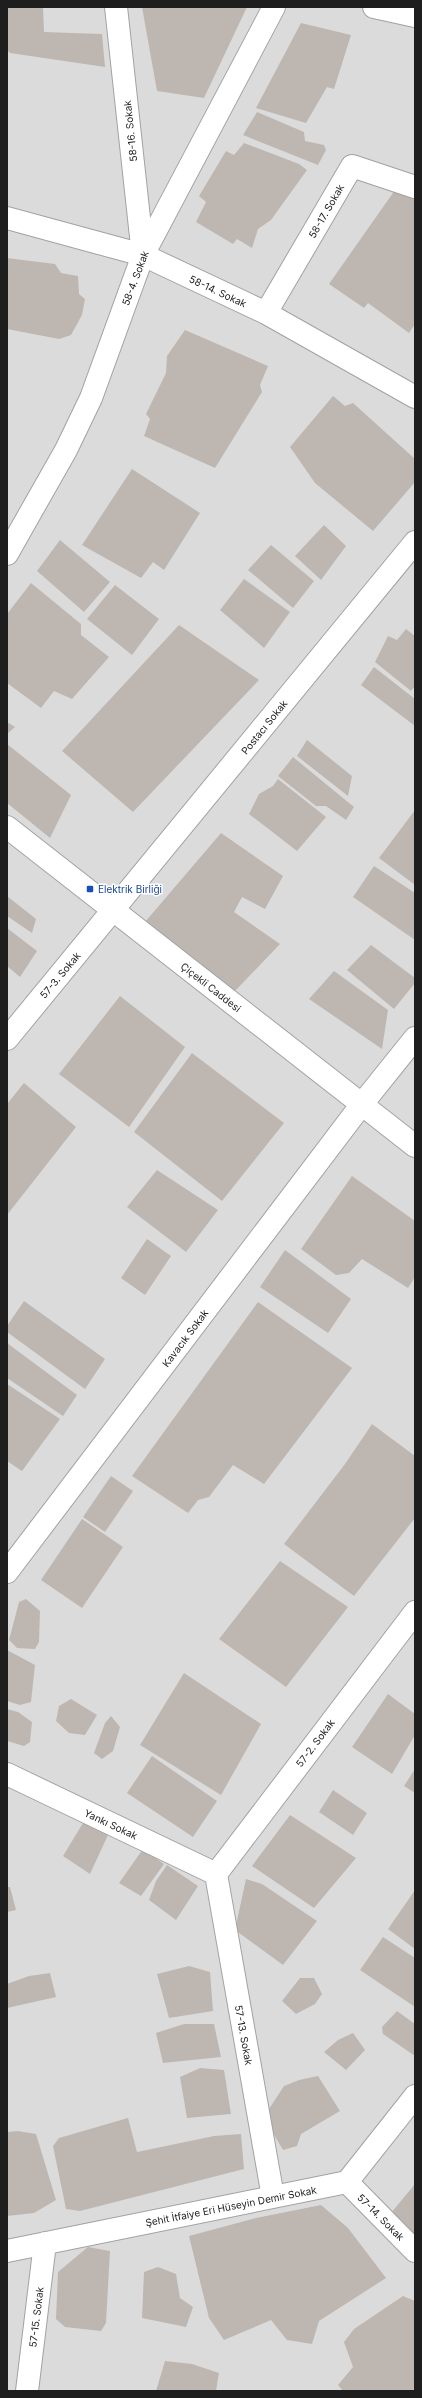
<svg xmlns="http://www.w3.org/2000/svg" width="422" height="2398" font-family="Inter,sans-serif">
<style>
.residential{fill:#dcdbdb}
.building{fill:#beb7b1}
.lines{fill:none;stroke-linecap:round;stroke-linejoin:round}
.minor-casing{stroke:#a2a2a2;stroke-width:24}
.tertiary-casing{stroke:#a2a2a2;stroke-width:24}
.minor{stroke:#fff;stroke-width:22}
.tertiary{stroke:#fff;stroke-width:22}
.transit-dot{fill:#1a4fb4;stroke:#fff;stroke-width:1.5}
.labels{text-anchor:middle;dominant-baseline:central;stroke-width:3;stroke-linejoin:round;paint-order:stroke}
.street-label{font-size:10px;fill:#1e1e1e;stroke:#fff}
.transit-label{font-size:10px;fill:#164399;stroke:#fff;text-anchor:start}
</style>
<rect width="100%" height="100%" fill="#eeebe5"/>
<path class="residential" d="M7,7H415V2391H7Z"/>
<path class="building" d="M8,7H43L44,32L102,34L105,67L10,53L7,50Z
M142,7H247L204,98L157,91Z
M301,23L351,35L334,89L327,87L306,123L256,108Z
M257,112L304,132L305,141L324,145L326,150L318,165L243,135Z
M244,143L299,164L307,170L271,220L258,229L252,248L237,239L233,244L196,222L206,202L199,196L226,151L234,155Z
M395,190L415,196V324L409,333L368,303L364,308L329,284Z
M7,258L55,264L61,273L78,276L79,294L85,299L82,315L71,335L59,339L7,329Z
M185,330L268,366L260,385L262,392L215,468L144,436L150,419L146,414L166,373L167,356Z
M333,396L345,406L353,403L415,459V482L373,531L315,483L290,447Z
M132,469L200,513L164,570L153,562L141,578L82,545Z
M324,525L346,546L321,580L295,556Z
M60,540L110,582L84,612L37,571Z
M271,545L314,581L293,608L248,570Z
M244,579L290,612L264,648L220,610Z
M31,583L81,624V635L109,657L72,699L54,691L41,708L7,683V614Z
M115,585L159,619L132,655L87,619Z
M179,625L259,680L133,812L62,751Z
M406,629L415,636V686L411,691L375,662L388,636L397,640Z
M374,667L415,699V726L361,685Z
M7,722L15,727L7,734Z
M307,740L352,776L348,796L297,756Z
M7,744L71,795L50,838L7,803Z
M293,757L354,807L346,820L326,806H316L278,776Z
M278,779L326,817L297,851L249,814L259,794L273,786Z
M415,810V885L379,858Z
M221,833L283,876L265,909L242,897L234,912L280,944L235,991L145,922Z
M374,866L415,893V940L353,897Z
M7,896L36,919L32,933L7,916Z
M7,928L37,951L20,977L7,966Z
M371,945L415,978V983L394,1009L347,970Z
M334,971L388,1010L382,1049L309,999Z
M120,996L185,1047L129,1127L59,1074Z
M192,1053L284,1123L222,1201L134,1132Z
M24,1083L76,1127L7,1215V1104Z
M157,1170L218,1210L186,1252L127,1207Z
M352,1176L415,1221V1277L408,1288L362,1259L349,1273L336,1275L301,1249Z
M147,1239L171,1256L145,1295L121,1278Z
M285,1250L351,1299L328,1333L260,1287Z
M24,1301L105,1359L85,1389L7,1332V1326Z
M258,1302L352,1368L264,1484L233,1465L209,1497L198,1500L188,1513L132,1476Z
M7,1343L77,1395L63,1416L7,1378Z
M7,1384L60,1419L22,1471L7,1461Z
M372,1424L415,1456V1518L354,1596L284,1544L345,1464Z
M111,1476L133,1491L105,1532L83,1517Z
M82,1519L123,1547L82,1608L41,1580Z
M280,1561L348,1607L286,1687L219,1639Z
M26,1599L40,1611L39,1642L35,1649L17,1648L9,1640L19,1602Z
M7,1650L35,1665L31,1702L20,1705L7,1701Z
M184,1673L261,1724L221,1795L140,1745Z
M388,1694L415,1714V1735L392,1774L352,1747Z
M71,1699L97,1715L85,1735L69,1733L56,1721L59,1706Z
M7,1709L18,1712L32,1722L30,1742L24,1746L7,1741Z
M111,1716L120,1727L113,1751L102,1759L94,1753L105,1723Z
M152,1756L217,1801L193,1837L127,1793Z
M415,1769V1793L404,1786Z
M333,1790L367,1813L353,1835L319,1812Z
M290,1815L356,1858L314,1908L252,1866Z
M83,1823L93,1825L108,1835L90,1874L63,1856Z
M143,1849L164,1864L141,1896L119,1883Z
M167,1865L198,1886L176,1920L149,1900L156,1881Z
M246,1879L262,1884L317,1921L283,1965L235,1930Z
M7,1887H10L16,1910L7,1912Z
M415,1890V1949L388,1929Z
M383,1937L415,1958V2007L360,1970Z
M189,1966L210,1972L213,2011L169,2018L157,1974Z
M50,1973L56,1997L7,2008V1984L29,1976Z
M300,1978H314L322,1994L315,2004L296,2014L282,2001Z
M397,2011L415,2024V2056L383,2034L382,2027Z
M184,2024H214L221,2057L163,2063L156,2033Z
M353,2033L365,2050L346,2070L324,2052L338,2040Z
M200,2068L224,2070L231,2114L187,2118L180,2077Z
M318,2076L340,2111L301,2134L297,2146L283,2150L273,2133L269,2109L284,2086L299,2080Z
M128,2118L137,2152L214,2136L241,2134L244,2169L80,2211L66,2209L53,2146L59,2138Z
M18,2131L36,2134L56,2200L34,2213L7,2216V2132Z
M415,2184V2235L391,2213Z
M321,2205L348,2228L386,2278L319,2321L312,2344L287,2340L271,2320L224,2340L209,2318L189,2236L256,2218Z
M88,2247L110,2251L106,2323L101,2331L65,2327L56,2319L58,2272Z
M158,2267L176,2274L180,2298L193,2307L186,2327L142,2318L144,2272Z
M403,2296L415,2301V2389L411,2391H343L338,2385L353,2367L344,2342L354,2329Z
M165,2361L192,2364L219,2373L216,2391H156Z"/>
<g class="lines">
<defs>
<path id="minor" d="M116,7L143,255
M374,7L415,16
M7,218L143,255L266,313L415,397
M266,313L352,166L415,187
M7,554L66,450L91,398L143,255L274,7
M7,1039L415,542
M7,1572L362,1104L415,1038
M7,1774L216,1874
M216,1874L415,1612
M216,1874L273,2197
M347,2182L415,2251
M7,2251L347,2182L415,2096
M27,2391L45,2243"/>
<path id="tertiary" d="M7,827L415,1146"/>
</defs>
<use href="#minor" class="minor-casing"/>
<use href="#tertiary" class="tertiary-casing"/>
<use href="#minor" class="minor"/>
<use href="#tertiary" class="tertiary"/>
</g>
<rect class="transit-dot" x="86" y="885" width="8" height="8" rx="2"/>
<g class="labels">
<g class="street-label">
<text transform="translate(130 131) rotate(-96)">58-16. Sokak</text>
<text transform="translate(326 211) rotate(-60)">58-17. Sokak</text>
<text transform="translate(135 278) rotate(-69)">58-4. Sokak</text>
<text transform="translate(218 291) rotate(25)">58-14. Sokak</text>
<text transform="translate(264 727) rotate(-51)">Postacı Sokak</text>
<text transform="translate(60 975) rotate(-50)">57-3. Sokak</text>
<text transform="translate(211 987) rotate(38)">Çiçekli Caddesi</text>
<text transform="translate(185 1338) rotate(-53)">Kavacık Sokak</text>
<text transform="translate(315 1743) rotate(-53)">57-2. Sokak</text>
<text transform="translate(111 1824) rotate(25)">Yankı Sokak</text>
<text transform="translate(244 2035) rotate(80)">57-13. Sokak</text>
<text transform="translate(231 2206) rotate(-11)">Şehit İtfaiye Eri Hüseyin Demir Sokak</text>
<text transform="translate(381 2217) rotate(45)">57-14. Sokak</text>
<text transform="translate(36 2317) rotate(-83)">57-15. Sokak</text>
</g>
<g class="transit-label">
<text x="98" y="889">Elektrik Birliği</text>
</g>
</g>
<rect width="422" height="2398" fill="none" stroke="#1e1e1e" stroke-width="16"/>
</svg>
